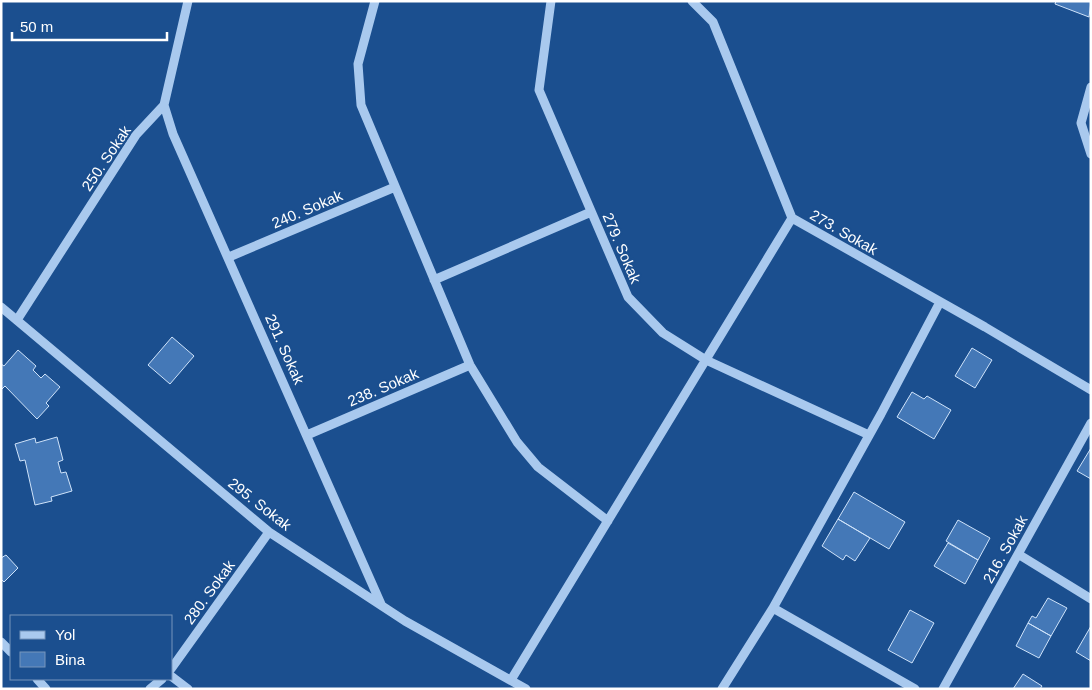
<svg xmlns="http://www.w3.org/2000/svg" width="1092" height="690" font-family="Helvetica,sans-serif">
<style>
.building{fill:#4478b7;stroke:#cfe3fa}
.lines{fill:none;stroke-linecap:round;stroke-linejoin:round}
.minor{stroke:#a9c9ee;stroke-width:9}
.labels{text-anchor:middle;dominant-baseline:central;stroke-width:4;stroke-linejoin:round;paint-order:stroke}
.street-label{font-size:15px;fill:#fff;stroke:#1b4f8f}
</style>
<rect width="100%" height="100%" fill="#1b4f8f"/>
<path class="building" d="M1056,1H1091L1089,17L1055,4Z
M172,337L194,356L170,384L148,365Z
M972,348L992,360L975,388L955,376Z
M18,350L36,366L33,370L41,378L45,374L60,387L46,403L49,406L37,419L5,386L1,390V364L4,366Z
M912,392L924,399L927,396L951,410L934,439L897,417Z
M57,437L63,460L58,462L61,473L66,472L72,491L51,497L52,501L35,505L25,460L20,461L15,444L35,438L36,443Z
M1091,448V479L1077,471Z
M854,492L905,522L889,549L838,519Z
M838,519L870,538L855,561L846,555L843,560L822,546Z
M958,520L990,538L978,560L946,541Z
M948,543L978,560L965,584L934,566Z
M6,555L18,568L4,582L1,579V558Z
M1048,598L1067,608L1051,636L1028,623L1032,616L1036,618Z
M910,610L934,623L912,663L888,650Z
M1028,623L1051,636L1039,658L1016,646Z
M1091,626V661L1076,652Z
M1023,674L1042,686L1040,689H1013Z"/>
<g class="lines">
<path class="minor" d="M375,1L358,64L361,105L470,365L517,442L538,467L608,521
M551,1L539,90L628,297L663,333L706,360L869,435
M692,1L713,22L792,218L985,327L1091,390
M1091,87L1081,123L1091,154
M164,105L173,134L381,604
M229,257L395,187
M434,280L591,212
M1,307L269,532L405,621L526,689
M17,320L136,135L164,105L188,1
M307,435L470,365
M1018,554L1091,599
M1,642L11,652
M171,669L269,532
M171,676L188,689
M37,679L46,689
M511,680L792,218
M150,689L162,679
M722,689L773,608
M915,689L773,608L881,414L940,302
M943,689L1091,423"/>
</g>
<g class="labels">
<g class="street-label">
<text transform="translate(106 158) rotate(-56)">250. Sokak</text>
<text transform="translate(307 209) rotate(-23)">240. Sokak</text>
<text transform="translate(844 232) rotate(30)">273. Sokak</text>
<text transform="translate(622 248) rotate(67)">279. Sokak</text>
<text transform="translate(285 349) rotate(66)">291. Sokak</text>
<text transform="translate(383 387) rotate(-23)">238. Sokak</text>
<text transform="translate(260 504) rotate(38)">295. Sokak</text>
<text transform="translate(1005 549) rotate(-61)">216. Sokak</text>
<text transform="translate(209 592) rotate(-54)">280. Sokak</text>
</g>
</g>
<rect width="1092" height="690" fill="none" stroke="#ffffff" stroke-width="5"/>
<rect x="10" y="615" width="162" height="65" fill="#1b4f8f" stroke="#7695bc"/>
<rect x="20" y="631" width="25" height="8" fill="#a9c9ee" stroke="#7695bc"/>
<text x="55" y="640" font-size="15" fill="#ffffff">Yol</text>
<rect x="20" y="652" width="25" height="15" fill="#4478b7" stroke="#7695bc"/>
<text x="55" y="665" font-size="15" fill="#ffffff">Bina</text>
<path d="M12 32v8h155v-8" fill="none" stroke="#ffffff" stroke-width="2.5"/>
<text x="20" y="32" font-size="15" fill="#ffffff" stroke="#1b4f8f" stroke-width="4" paint-order="stroke">50 m</text>
</svg>
